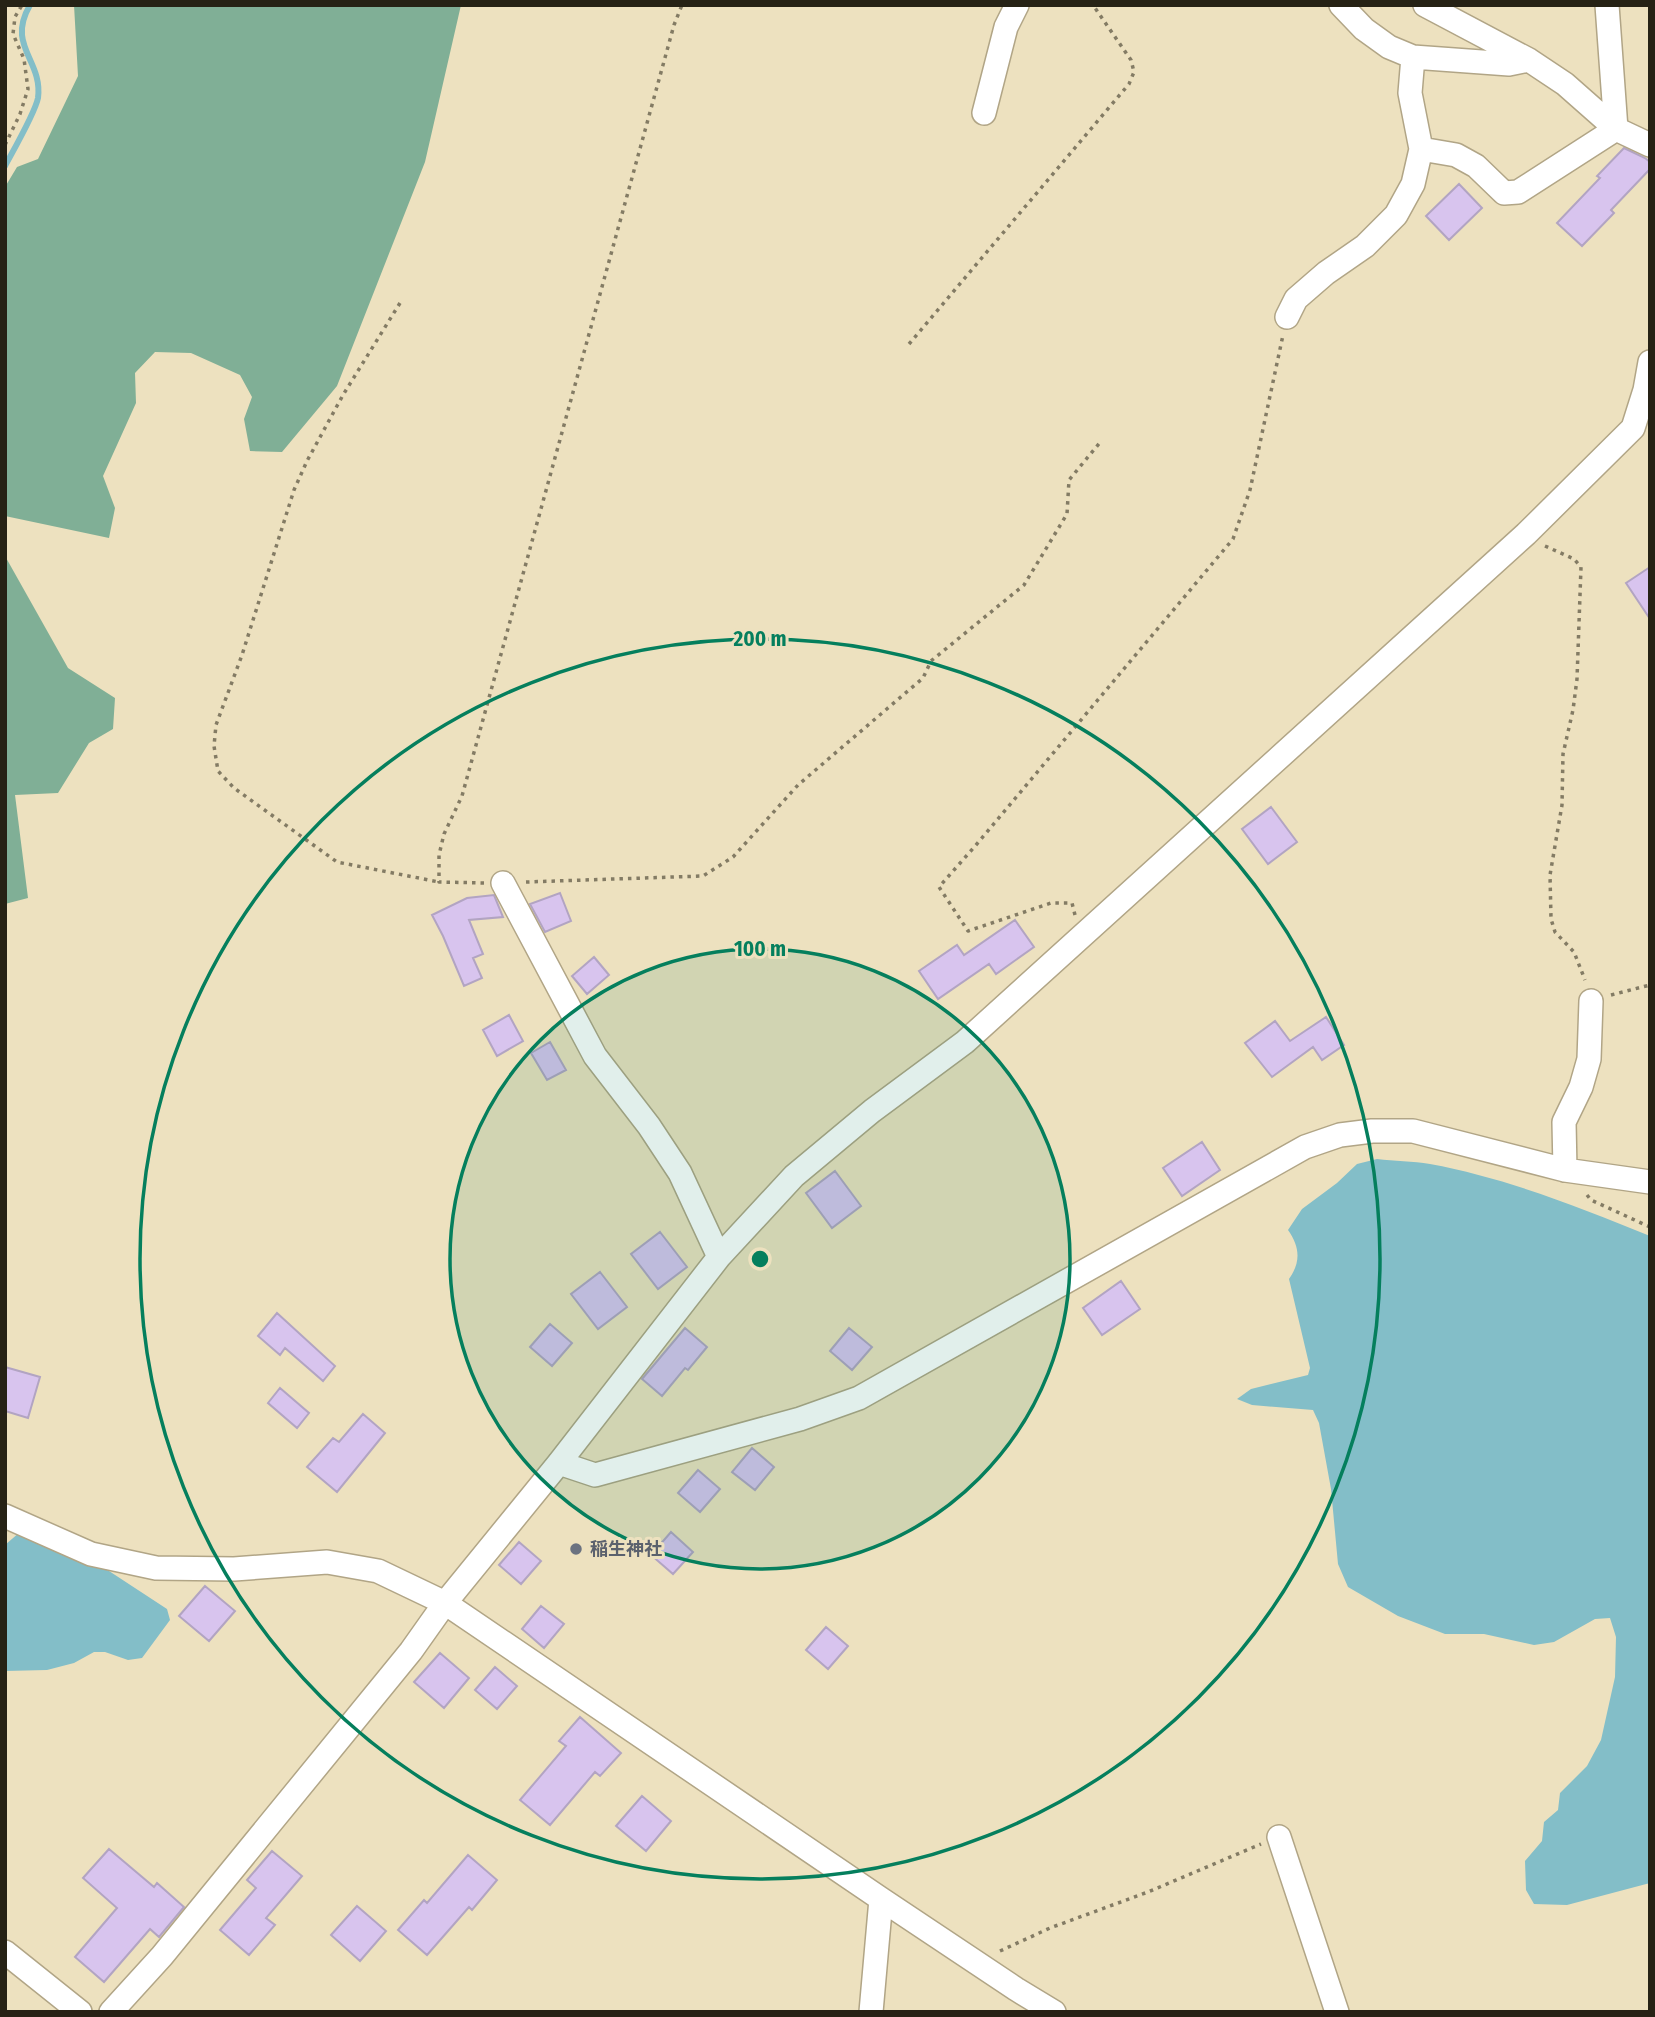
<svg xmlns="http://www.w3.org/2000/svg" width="1655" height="2017" font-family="'Fira Sans Condensed','Noto Sans JP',sans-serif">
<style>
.forest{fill:#80af96}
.water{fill:#83bec8}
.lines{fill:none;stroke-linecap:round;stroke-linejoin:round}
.stream{stroke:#83bec8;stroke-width:6}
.building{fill:#d8c4ee;stroke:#b2a4c2;stroke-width:2}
.minor-casing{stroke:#b1a586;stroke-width:26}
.path{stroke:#837b64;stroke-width:3.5;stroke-dasharray:3.5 5;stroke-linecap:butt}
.minor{stroke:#fff;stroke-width:23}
.ring{fill:none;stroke:#057f5d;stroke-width:3.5}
.worship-dot{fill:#6b7280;stroke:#ede1bf;stroke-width:2.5}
.labels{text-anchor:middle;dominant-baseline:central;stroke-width:6;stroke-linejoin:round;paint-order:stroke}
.worship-label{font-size:18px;font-weight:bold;fill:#5b616d;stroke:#ede1bf;text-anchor:start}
.centre{fill:#057f5d;stroke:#ede1bf;stroke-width:3.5}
.ring-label{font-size:21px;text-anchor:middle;font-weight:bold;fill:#057f5d;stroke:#ede1bf;stroke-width:6;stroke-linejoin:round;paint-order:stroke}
</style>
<rect width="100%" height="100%" fill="#ede1bf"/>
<path class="forest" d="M74,5H461L425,162L337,386L282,452L250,451L244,419L252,397L240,375L191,353L155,352L135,373L136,403L103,476L115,508L109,538L5,516V187L17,167L38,159L78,76Z
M5,556L68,668L115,698L113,729L89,743L58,793L15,795L28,898L5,904Z"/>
<path class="water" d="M1377,1159C1394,1161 1413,1161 1430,1164C1506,1178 1579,1207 1650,1236V1883L1567,1905L1534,1904L1526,1890L1525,1861L1542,1841L1544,1822L1558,1810L1560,1793L1587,1766L1601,1740L1615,1677L1616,1637L1610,1618L1595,1619L1554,1642L1534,1645L1484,1634H1445L1398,1616L1348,1587L1338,1564L1331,1489L1319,1423L1313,1410L1252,1405L1237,1399L1251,1389L1308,1375L1310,1368L1289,1279C1301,1262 1300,1247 1288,1230L1302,1209L1337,1183L1357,1164Z
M20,1532L109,1571L167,1609L170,1620L142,1658L128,1660L105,1652H94L74,1663L47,1670L5,1671V1545Z"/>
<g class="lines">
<path class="stream" d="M5,166C13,151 35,113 38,98C43,60 6,46 30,5"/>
</g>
<path class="building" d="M1624,148L1645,158L1650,162V169L1611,210L1614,213L1582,246L1557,223L1600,178L1597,176Z
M1459,184L1482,208L1449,240L1426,216Z
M1650,567V619L1626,583Z
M1271,807L1297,842L1268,864L1242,829Z
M560,893L571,921L545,932L530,904Z
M494,895L503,917L469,920L483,954L473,958L482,978L464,986L443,936L432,915L467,898Z
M1015,920L1034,947L996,974L989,964L938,999L919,971L957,945L964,955Z
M594,957L609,975L587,994L572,976Z
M509,1015L523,1041L497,1056L483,1030Z
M1326,1017L1344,1045L1322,1060L1313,1047L1272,1077L1245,1043L1275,1021L1290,1041Z
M550,1042L566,1070L547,1080L531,1053Z
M1202,1142L1220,1170L1182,1196L1163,1168Z
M835,1171L861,1206L832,1228L806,1193Z
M660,1232L687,1267L658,1289L631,1254Z
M600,1272L627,1307L598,1329L571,1294Z
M1121,1281L1140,1309L1102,1335L1083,1308Z
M277,1313L335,1366L323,1381L285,1348L280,1355L258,1336Z
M550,1324L572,1343L552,1366L530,1347Z
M685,1328L707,1347L688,1370L685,1368L662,1396L642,1379Z
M849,1328L872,1347L852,1370L830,1351Z
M5,1367L40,1377L28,1418L5,1411Z
M280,1388L309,1413L297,1428L268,1403Z
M363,1414L385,1433L337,1492L307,1467L333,1438L339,1442Z
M752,1448L774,1467L755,1490L732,1472Z
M698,1470L720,1489L700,1512L678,1493Z
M671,1532L693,1552L673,1574L651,1555Z
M519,1542L541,1561L521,1584L499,1565Z
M205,1586L235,1611L209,1641L179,1616Z
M541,1606L564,1624L544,1648L522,1629Z
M826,1627L848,1646L828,1669L806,1650Z
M440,1653L469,1678L444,1708L414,1682Z
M495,1667L517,1686L497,1709L475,1690Z
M580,1717L621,1753L600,1776L595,1772L550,1825L520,1800L566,1746L559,1741Z
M642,1796L671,1821L646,1851L616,1826Z
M109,1849L154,1887L157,1883L184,1907L159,1937L150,1929L104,1982L75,1957L117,1908L83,1878Z
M272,1851L302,1876L266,1918L275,1925L249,1955L220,1930L256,1888L247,1880Z
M468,1855L497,1880L472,1910L469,1907L427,1955L398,1930L424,1900L427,1903Z
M357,1906L386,1931L360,1961L331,1935Z"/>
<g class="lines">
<defs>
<path id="minor" d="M1341,5L1364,29L1389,47L1413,57L1509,64L1529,60
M1425,5L1529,60L1565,84L1616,129L1650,145
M1607,5L1616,129
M984,113L1006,27L1017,5
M1421,149L1456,155L1476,166L1504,193L1518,192L1616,129
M1287,317L1296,299L1326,273L1365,246L1396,215L1413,184L1421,149L1410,93L1413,57
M503,883L595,1056L649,1126L680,1173L719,1257
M1565,1170L1564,1122L1581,1087L1589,1059L1591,1001
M559,1463L595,1475L800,1419L859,1398L1305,1147L1340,1135L1372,1131H1413L1565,1170L1650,1182
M5,1516L91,1554L156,1568L234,1569L327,1562L378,1571L445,1603L881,1899L1016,1989L1054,2012
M1279,1837L1337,2012
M5,1952L80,2012
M111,2012L162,1956L411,1651L445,1603L559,1463L719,1257L794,1176L872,1111L965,1042L1526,534L1633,428L1645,390L1650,362
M871,2012L881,1899"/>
</defs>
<use href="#minor" class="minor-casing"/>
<path class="path" d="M5,145L20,114L28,89L24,59L13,34L15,17L22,5
M400,303L343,395L307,461L294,490L242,655L216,725L214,746L218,771L234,788L337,862L439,882
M909,344L1129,84L1134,72L1131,60L1093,5
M1545,546L1574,559L1581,567L1577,679L1573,710L1563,754L1562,805L1550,875L1551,919L1555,932L1574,952L1585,980
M526,882L703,876L733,857L798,785L923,678L931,661L1024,585L1067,514L1069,480L1102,440
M484,883L439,882V855L444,834L462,796L674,25L682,5
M1075,915L1072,903H1051L968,931L939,887L976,845L1233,539L1250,490L1283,335
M1611,995L1650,985
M1587,1195L1591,1200L1650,1227
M1000,1951L1050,1928L1148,1892L1261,1844"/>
<use href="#minor" class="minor"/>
</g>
<circle cx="760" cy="1259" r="310" fill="#057f5d" fill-opacity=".12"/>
<g class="ring">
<circle cx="760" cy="1259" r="310"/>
<circle cx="760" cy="1259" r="620"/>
</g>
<circle class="worship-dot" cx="576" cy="1549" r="7"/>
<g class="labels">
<g class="worship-label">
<text x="590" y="1549">稲生神社</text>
</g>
</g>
<circle cx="760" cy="1259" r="10" class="centre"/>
<g class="ring-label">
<text x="760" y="646">200 m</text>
<text x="760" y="956">100 m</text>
</g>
<rect width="1655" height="2017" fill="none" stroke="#262215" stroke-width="14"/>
</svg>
